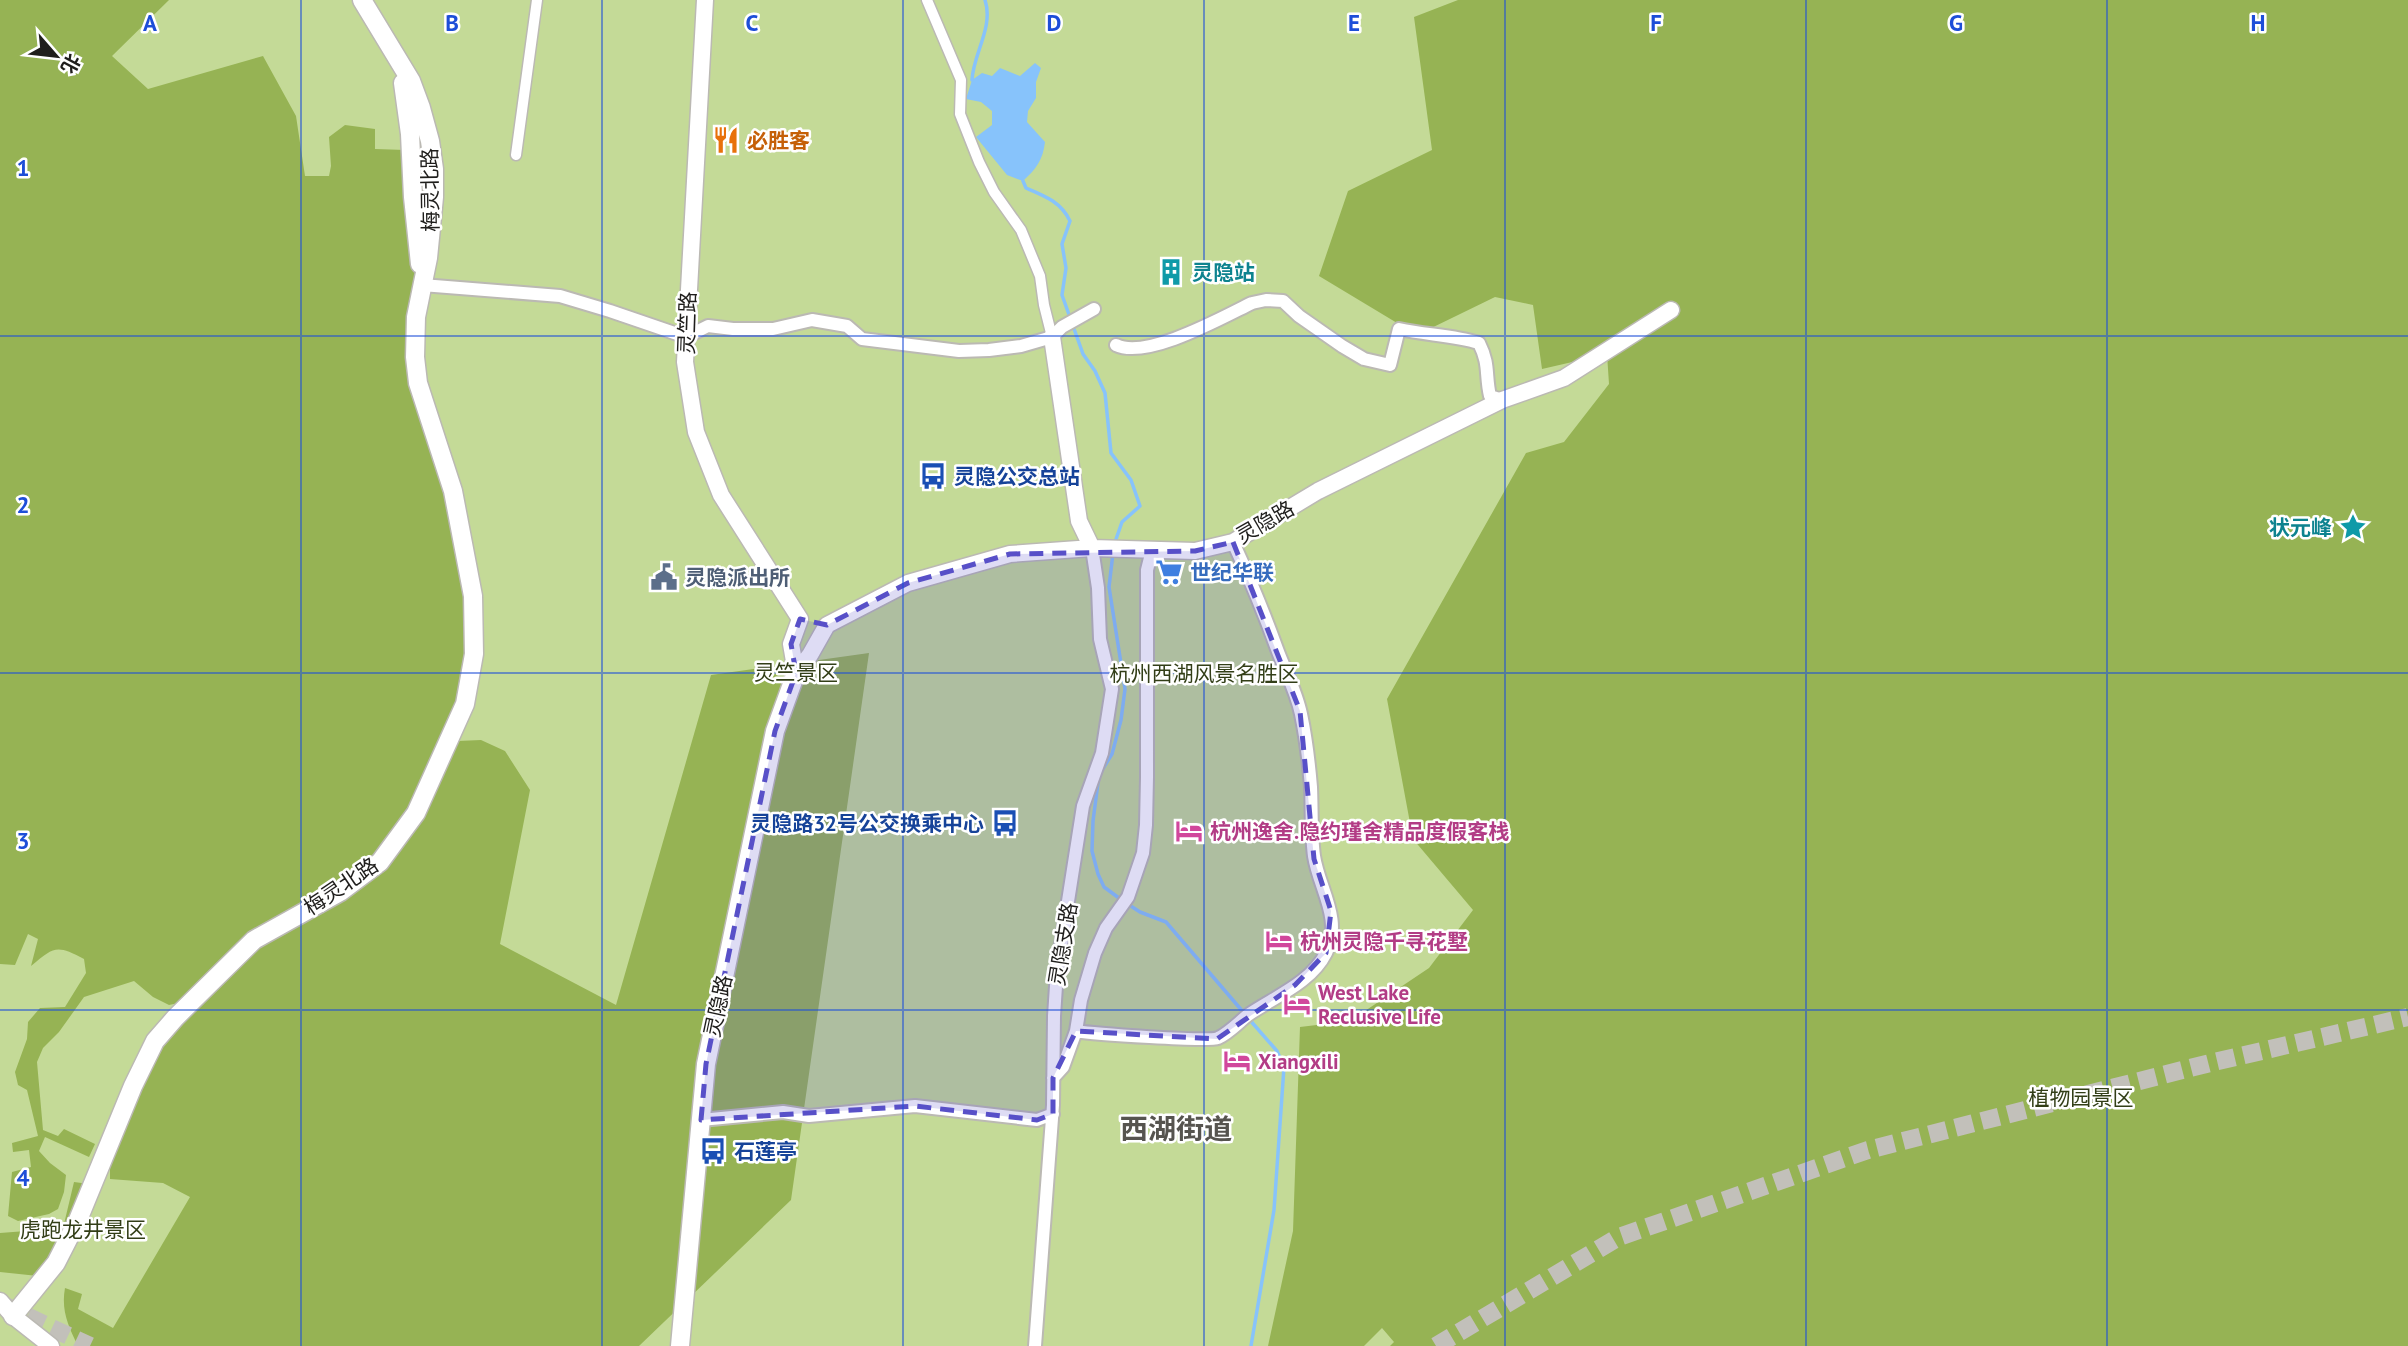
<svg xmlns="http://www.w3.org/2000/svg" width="2408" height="1346" font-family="'PT Sans','Noto Sans SC',sans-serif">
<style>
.green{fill:#c4da97}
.forest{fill:#96b354}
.water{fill:#87c3fb}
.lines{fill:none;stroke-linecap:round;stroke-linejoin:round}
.stream{stroke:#87c3fb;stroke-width:3.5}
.secondary-tunnel{stroke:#c2c0ba;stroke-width:18;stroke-dasharray:18 9;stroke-linecap:butt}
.pedestrian-casing{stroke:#bbb9b3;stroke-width:13}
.minor-casing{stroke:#bbb9b3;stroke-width:16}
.tertiary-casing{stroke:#bbb9b3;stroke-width:19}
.secondary-casing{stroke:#bbb9b3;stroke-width:21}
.pedestrian{stroke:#fff;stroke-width:10}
.minor{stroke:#fff;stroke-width:12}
.tertiary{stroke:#fff;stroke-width:16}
.secondary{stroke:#fff;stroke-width:18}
.marked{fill:#5850c8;fill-opacity:0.2;stroke:#5850c8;stroke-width:5;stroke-dasharray:14 9;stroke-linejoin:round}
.grid{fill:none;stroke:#1d4ed8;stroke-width:2;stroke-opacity:0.55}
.labels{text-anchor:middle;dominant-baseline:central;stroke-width:5;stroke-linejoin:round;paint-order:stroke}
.food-label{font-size:21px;font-weight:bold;fill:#c56008;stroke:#fff;text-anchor:start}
.street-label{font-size:21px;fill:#1f1e1c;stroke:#fff}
.culture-label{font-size:21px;font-weight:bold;fill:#0d838f;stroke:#fff;text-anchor:start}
.transit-label{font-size:21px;font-weight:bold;fill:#164399;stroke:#fff;text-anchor:start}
.shop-label{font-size:21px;font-weight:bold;fill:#366cbe;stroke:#fff;text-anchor:start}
.service-label{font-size:21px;font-weight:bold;fill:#4e5e75;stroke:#fff;text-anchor:start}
.park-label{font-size:21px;fill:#323e17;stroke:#fff}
.hotel-label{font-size:21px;font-weight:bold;fill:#b23c85;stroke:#fff;text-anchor:start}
.district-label{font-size:28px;font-weight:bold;fill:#56544f;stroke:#fff}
.grid-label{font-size:23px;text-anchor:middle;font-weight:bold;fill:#1d4ed8;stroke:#fff;stroke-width:5;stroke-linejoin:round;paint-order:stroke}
</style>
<rect width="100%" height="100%" fill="#ebe8e2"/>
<path class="green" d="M0,0H2361L2408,1346H0Z"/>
<path class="forest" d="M0,0H169L112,56L148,89L263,56L296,116L305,176H329L331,166L329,137L345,125L375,129V149L405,150L417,283L408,376L445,497L463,592L465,660L457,700L446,731L458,741L481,740L505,751L530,790L500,944L616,1005L711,675L869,653L791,1200L639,1346H78C68,1326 61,1310 65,1288L82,1294L78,1309L113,1328L190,1197L163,1183L110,1179V1164L116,1146L165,1035L202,998L169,1005L153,997L134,981L84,997L59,1032L43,1048L37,1062L43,1130L58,1136L64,1129L95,1144L89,1157L45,1137L39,1151L50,1163L66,1175L64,1192L58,1209L49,1214L18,1221L8,1216L12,1172L31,1167L29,1150L13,1152L12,1143L38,1136L27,1090L18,1085L15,1072L27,1039L28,1022L40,1008L65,1007L86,973L84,959C56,944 54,947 31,966L38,939L28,934L15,965L0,964Z
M1458,0H2408V1346H1390L1394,1342L1382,1328L1364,1346H1268L1293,1231L1300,1027L1350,1021L1429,968L1473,910L1413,839L1387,699L1526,453L1564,442L1609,384L1607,354L1542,369L1533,305L1495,297L1417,335L1319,276L1348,191L1432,150L1414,17Z
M74,1182L89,1184L71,1224L38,1276L0,1272V1233L52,1229L64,1224Z"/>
<path class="water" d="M1035,63L1041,68L1036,82V98L1028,111L1027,122L1045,142C1043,160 1036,169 1023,181L1007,175L976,137L992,125V111L981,102L966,99L972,80L982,73L992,76L1000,68L1020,76Z"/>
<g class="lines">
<path class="stream" d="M972,80C973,54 994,27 985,0
M1023,181L1026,188C1045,196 1061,202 1070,221L1062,244L1066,268L1062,295L1083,354L1095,371L1105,393L1111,453L1131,480L1140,506L1122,522L1115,542
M1113,553L1109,587L1125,689L1121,720L1112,754L1099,775L1093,821L1092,851L1098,874L1104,887L1123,901L1140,912L1166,922L1244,1013
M1249,1019L1277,1051L1284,1067L1274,1210L1251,1346"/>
<path class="secondary-tunnel" d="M3,1305L90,1346
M1436,1346L1619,1237L1868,1150L2210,1063L2408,1017"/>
<defs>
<path id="pedestrian" d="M927,0L961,80L960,114L979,162L994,192L1021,230L1040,276L1044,305L1052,337
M516,155L537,0"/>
<path id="minor" d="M422,285L560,296L610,311L686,337L708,326L733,329H773L812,320L847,326L862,339L959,351L989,350L1021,346L1052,337L1062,327L1094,309
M1116,345C1147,360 1223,317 1252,303L1266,300L1283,301L1299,316L1342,346L1364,359L1390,365L1399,329C1426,335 1453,335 1479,343C1490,365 1485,374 1490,396L1502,400
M1076,1031L1081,1000L1095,953L1106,928L1128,897L1143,853L1146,825L1147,777V570L1152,550
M1053,1078L1063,1067L1076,1031C1093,1034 1208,1042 1218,1038C1229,1033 1239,1022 1248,1015C1274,997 1311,983 1326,953C1343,919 1319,889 1314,856C1311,833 1312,810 1311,787C1309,763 1306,738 1301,714C1296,690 1285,671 1277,649C1264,613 1249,577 1233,542
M701,1120L783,1112L809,1116L915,1106L1037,1120L1053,1114
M1035,1346L1053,1105L1054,1016L1057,971L1083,806L1102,753L1112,689L1100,639L1098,588L1092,548"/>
<path id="tertiary" d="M705,0L685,362L696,432L721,495L800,619
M1052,337L1079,521L1092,548
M827,625L908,583L1010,554L1092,548L1195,551L1233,542L1318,491L1502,400L1564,378L1671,310
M796,673L810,655L827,625
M796,673L791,644L800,619
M0,1301L13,1316L51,1346"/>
<path id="secondary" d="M403,83L410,134L413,197L420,264
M13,1316L56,1263L78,1220L133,1086L155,1041L175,1018L254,940L340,892L380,862L416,813L465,704L474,654L473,596L453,491L418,383L415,357L416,317L428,258L434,197V169L430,141L421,108L411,81L362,0
M680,1346L706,1064L775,731L796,673"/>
</defs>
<use href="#pedestrian" class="pedestrian-casing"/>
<use href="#minor" class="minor-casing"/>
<use href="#tertiary" class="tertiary-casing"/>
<use href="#secondary" class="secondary-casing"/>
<use href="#pedestrian" class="pedestrian"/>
<use href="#minor" class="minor"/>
<use href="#tertiary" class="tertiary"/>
<use href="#secondary" class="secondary"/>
</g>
<path class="marked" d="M1233,542L1300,711L1314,859L1331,911L1326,953L1295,985L1217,1039L1076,1031L1053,1078V1114L1037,1120L915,1106L701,1120L706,1064L775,731L796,673L791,644L800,619L827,625L908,583L1010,554L1195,551Z"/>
<path class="grid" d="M301,0V1346M602,0V1346M903,0V1346M1204,0V1346M1505,0V1346M1806,0V1346M2107,0V1346M0,336H2408M0,673H2408M0,1010H2408"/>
<defs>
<symbol id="restaurant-bare" viewBox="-9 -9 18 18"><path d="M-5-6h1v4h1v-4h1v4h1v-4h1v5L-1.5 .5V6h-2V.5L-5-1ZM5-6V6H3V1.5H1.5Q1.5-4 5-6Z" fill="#e8710a" stroke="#fff" stroke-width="2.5" paint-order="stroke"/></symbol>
<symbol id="building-bare" viewBox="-9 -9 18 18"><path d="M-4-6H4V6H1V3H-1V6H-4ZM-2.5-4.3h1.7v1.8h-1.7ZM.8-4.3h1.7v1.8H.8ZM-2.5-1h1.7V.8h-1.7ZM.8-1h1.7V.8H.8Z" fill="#0f9aa8" stroke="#fff" stroke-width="2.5" paint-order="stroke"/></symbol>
<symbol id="bus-bare" viewBox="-9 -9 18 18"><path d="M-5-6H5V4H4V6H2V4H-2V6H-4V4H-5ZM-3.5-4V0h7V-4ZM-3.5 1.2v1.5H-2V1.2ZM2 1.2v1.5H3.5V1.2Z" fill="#1a4fb4" stroke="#fff" stroke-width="2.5" paint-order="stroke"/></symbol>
<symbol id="sight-bare" viewBox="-9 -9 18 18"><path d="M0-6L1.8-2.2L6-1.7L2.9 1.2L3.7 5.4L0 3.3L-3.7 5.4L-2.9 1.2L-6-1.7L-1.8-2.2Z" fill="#0f9aa8" stroke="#fff" stroke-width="2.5" paint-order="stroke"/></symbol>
<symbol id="supermarket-bare" viewBox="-9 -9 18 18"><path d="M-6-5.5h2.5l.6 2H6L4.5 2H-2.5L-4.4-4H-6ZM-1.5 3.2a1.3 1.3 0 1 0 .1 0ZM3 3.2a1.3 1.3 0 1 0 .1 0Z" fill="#3f7fe0" stroke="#fff" stroke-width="2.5" paint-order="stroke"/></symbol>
<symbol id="civic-bare" viewBox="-9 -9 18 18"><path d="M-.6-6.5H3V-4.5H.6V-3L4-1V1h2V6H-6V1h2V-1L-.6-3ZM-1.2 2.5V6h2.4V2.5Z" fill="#5c6f8a" stroke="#fff" stroke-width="2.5" paint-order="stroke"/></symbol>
<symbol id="hotel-bare" viewBox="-9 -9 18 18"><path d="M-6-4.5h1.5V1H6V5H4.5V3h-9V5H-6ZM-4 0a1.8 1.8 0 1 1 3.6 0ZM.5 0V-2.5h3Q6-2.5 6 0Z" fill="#d1479c" stroke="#fff" stroke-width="2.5" paint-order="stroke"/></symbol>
</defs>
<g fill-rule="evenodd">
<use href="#restaurant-bare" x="707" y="121" width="38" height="38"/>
<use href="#building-bare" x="1152" y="253" width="38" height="38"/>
<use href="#bus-bare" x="914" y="457" width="38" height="38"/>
<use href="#sight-bare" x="2334" y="508" width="38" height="38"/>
<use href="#supermarket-bare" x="1150" y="553" width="38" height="38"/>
<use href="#civic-bare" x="645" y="558" width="38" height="38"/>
<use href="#bus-bare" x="986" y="804" width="38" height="38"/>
<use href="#hotel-bare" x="1170" y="812" width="38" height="38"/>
<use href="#hotel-bare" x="1260" y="922" width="38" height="38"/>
<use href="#hotel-bare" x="1278" y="985" width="38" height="38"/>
<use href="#hotel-bare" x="1218" y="1042" width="38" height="38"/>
<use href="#bus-bare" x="694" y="1132" width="38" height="38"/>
</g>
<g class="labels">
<g class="food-label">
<text x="747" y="140">必胜客</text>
</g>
<g class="street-label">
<text transform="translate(430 190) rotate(-91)">梅灵北路</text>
<text transform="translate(687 323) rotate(-88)">灵竺路</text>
<text transform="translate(1265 522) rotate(-30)">灵隐路</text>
<text transform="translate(341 886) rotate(-34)">梅灵北路</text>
<text transform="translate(1063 944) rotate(-81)">灵隐支路</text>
<text transform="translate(718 1006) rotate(-78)">灵隐路</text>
</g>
<g class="culture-label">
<text x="1192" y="272">灵隐站</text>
<text x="2332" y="527" text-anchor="end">状元峰</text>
</g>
<g class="transit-label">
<text x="954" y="476">灵隐公交总站</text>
<text x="984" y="823" text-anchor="end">灵隐路32号公交换乘中心</text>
<text x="734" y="1151">石莲亭</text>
</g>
<g class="shop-label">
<text x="1190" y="572">世纪华联</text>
</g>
<g class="service-label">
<text x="685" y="577">灵隐派出所</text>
</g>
<g class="park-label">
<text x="796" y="672">灵竺景区</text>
<text x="1204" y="673">杭州西湖风景名胜区</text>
<text x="2081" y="1097">植物园景区</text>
<text x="83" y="1229">虎跑龙井景区</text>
</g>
<g class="hotel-label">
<text x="1210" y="831">杭州逸舍.隐约瑾舍精品度假客栈</text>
<text x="1300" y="941">杭州灵隐千寻花墅</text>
<text x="1318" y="992">West Lake<tspan x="1318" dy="24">Reclusive Life</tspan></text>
<text x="1258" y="1061">Xiangxili</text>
</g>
<g class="district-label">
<text x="1176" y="1128">西湖街道</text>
</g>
</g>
<g class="grid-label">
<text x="150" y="31">A</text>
<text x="452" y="31">B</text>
<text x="752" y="31">C</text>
<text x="1054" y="31">D</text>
<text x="1354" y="31">E</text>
<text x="1656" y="31">F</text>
<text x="1956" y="31">G</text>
<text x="2258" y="31">H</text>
<text x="23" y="176">1</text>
<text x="23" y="513">2</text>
<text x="23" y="849">3</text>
<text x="23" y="1186">4</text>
</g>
<g transform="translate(56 56) rotate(118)" stroke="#ffffff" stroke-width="5" paint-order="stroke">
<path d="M0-5L12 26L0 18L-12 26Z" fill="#1f1e1c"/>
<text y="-10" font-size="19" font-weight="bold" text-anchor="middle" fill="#1f1e1c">北</text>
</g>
</svg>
